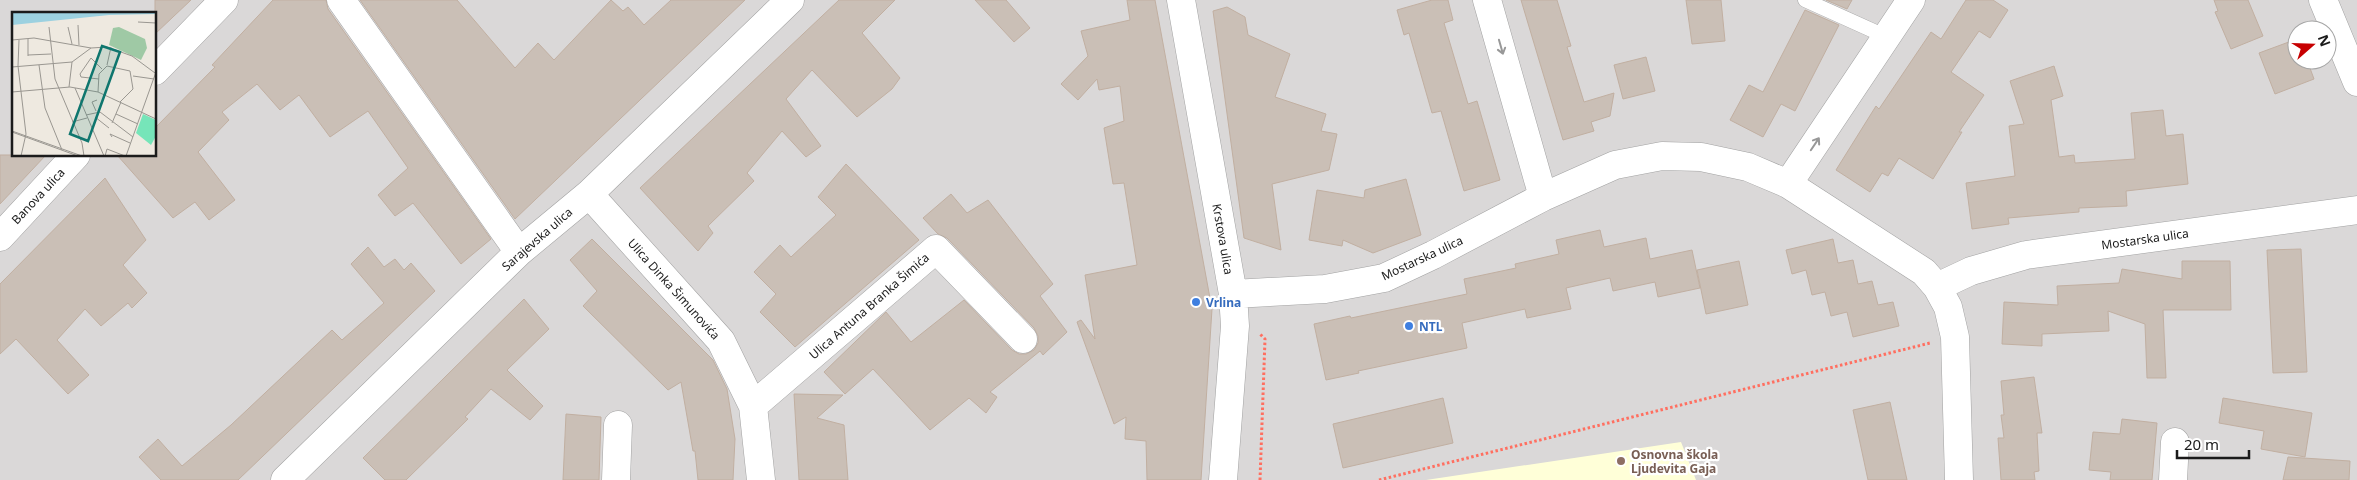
<svg xmlns="http://www.w3.org/2000/svg" width="2357" height="480" font-family="'Noto Sans',sans-serif">
<style>
.residential{fill:#dad8d8;fill-rule:evenodd}
.education{fill:#ffffd8}
.building{fill:#cabfb6;stroke:#c1afa1}
.lines{fill:none;stroke-linecap:round;stroke-linejoin:round}
.service-casing{stroke:#a2a2a2;stroke-width:15}
.minor-casing{stroke:#a2a2a2;stroke-width:29}
.path{stroke:#ff6f60;stroke-width:3;stroke-dasharray:2.5 2.5;stroke-linecap:butt}
.service{stroke:#fff;stroke-width:14}
.minor{stroke:#fff;stroke-width:28}
.oneway{stroke:#989898}
.shop-dot{fill:#3f7fe0;stroke:#fff;stroke-width:2}
.education-dot{fill:#8d6e63;stroke:#fff;stroke-width:2}
.labels{text-anchor:middle;dominant-baseline:central;stroke-width:4.5;stroke-linejoin:round;paint-order:stroke}
.street-label{font-size:12px;fill:#1b1b1b;stroke:#fff}
.shop-label{font-size:12px;font-weight:bold;fill:#366cbe;stroke:#fff;text-anchor:start}
.education-label{font-size:12px;font-weight:bold;fill:#785e54;stroke:#fff;text-anchor:start}
.inset-road{fill:none;stroke:#9a9791;stroke-width:1}
.view{fill:#0f766e;fill-opacity:0.15;stroke:#0f766e;stroke-width:2.5}
.inset-edge{fill:none;stroke:#1b1b1b;stroke-width:2.5}
</style>
<rect width="100%" height="100%" fill="#eee9e0"/>
<path class="residential" d="M0,0H2357V480H0ZM14,14H155V155H14ZM2297,30H2327V60H2297Z"/>
<path class="education" d="M1681,442L1696,480H1426Z"/>
<path class="building" d="M155,0H191L155,34Z
M273,0H326L328,9L491,239L461,264L413,203L395,216L378,195L408,168L368,111L330,137L299,95L280,110L257,84L222,112L229,120L198,152L235,200L209,220L195,202L173,218L117,155H155V128L215,67L212,65Z
M360,0H457L515,68L538,43L554,60L611,0L623,11L628,7L644,25L671,0H745L515,219Z
M839,0H895L862,33L900,78L892,89L857,117L812,70L786,99L821,146L806,157L782,131L747,173L754,181L708,226L713,233L698,251L640,188Z
M975,0H1006L1030,28L1014,42Z
M1127,0H1155L1212,309L1201,480H1147L1146,441L1125,439L1126,417L1114,424L1077,322L1081,320L1095,339L1085,275L1137,265L1124,183L1113,184L1104,128L1124,121L1120,86L1099,90L1097,79L1078,100L1061,84L1088,56L1081,31L1130,20Z
M1432,0H1448L1453,20L1444,23L1468,104L1477,101L1500,180L1464,191L1441,111L1432,113L1409,33L1404,35L1397,10Z
M1521,0H1557L1571,46L1567,47L1584,102L1614,93L1610,116L1591,122L1594,131L1563,140Z
M1686,0H1721L1725,41L1692,44Z
M1826,0H1852L1847,9Z
M1966,0H1993L2008,10L1990,38L1979,31L1951,72L1984,95L1959,132H1962L1933,179L1899,158L1888,176L1882,173L1870,192L1836,170L1876,106L1879,109L1931,32L1941,39Z
M2214,0H2248L2263,36L2231,49L2215,12L2218,11Z
M1227,7L1245,17L1248,35L1290,54L1275,97L1326,114L1321,131L1337,134L1329,170L1272,184L1281,250L1244,238L1213,11Z
M1805,10L1839,25L1795,111L1781,104L1763,137L1730,120L1749,85L1763,92Z
M2297,39V60H2307L2314,79L2275,94L2259,53Z
M1646,57L1655,91L1623,99L1614,65Z
M2054,66L2063,96L2051,100L2059,157L2074,155L2075,163L2135,159L2131,113L2163,110L2166,136L2183,134L2188,184L2126,191L2127,206L2079,208V212L2008,218L2009,224L1972,229L1966,183L2015,176L2009,126L2024,124L2010,81Z
M0,155H46L0,204Z
M846,164L919,240L795,347L760,312L776,294L754,272L780,245L791,257L836,215L818,197Z
M105,178L146,240L123,265L147,293L132,308L128,303L101,326L85,309L57,340L89,375L68,394L16,339L0,354V284Z
M1406,179L1421,235L1373,253L1343,240L1342,246L1309,240L1317,190L1364,198L1365,190Z
M951,194L967,213L988,200L1053,284L1040,296L1067,332L1043,355L1040,351L990,392L997,397L986,413L969,398L930,430L873,369L845,394L824,372L886,312L911,342L964,300L1012,350L1019,354H1026L1034,350L1038,343V336L1034,328L947,238L938,234L923,218Z
M1600,230L1604,247L1646,238L1650,259L1692,250L1700,288L1658,297L1655,282L1613,291L1610,278L1566,288L1571,309L1527,318L1525,309L1462,323L1467,348L1358,371L1359,373L1326,380L1314,324L1350,316L1351,318L1467,294L1464,279L1516,268L1515,264L1559,254L1556,240Z
M592,239L713,360L727,389L735,439L733,480H698L695,451H693L681,382L668,390L583,306L597,291L570,260Z
M1833,239L1838,263L1853,260L1858,284L1872,281L1878,305L1893,302L1899,326L1853,337L1847,312L1831,316L1825,292L1812,295L1806,270L1792,274L1786,250Z
M368,247L384,267L395,259L404,270L411,263L435,291L238,480H161L139,457L158,439L182,466L231,425L332,330L342,340L384,303L351,264Z
M2301,249L2307,372L2273,373L2267,250Z
M1739,261L1748,305L1706,314L1697,270Z
M2182,261H2230L2231,310H2163L2166,378H2147L2145,324L2108,311L2109,331L2042,334V346L2002,344L2004,302L2058,305L2057,286L2119,283L2122,269L2182,279Z
M524,299L549,329L507,370L543,406L530,420L491,389L465,417L468,419L406,480H385L363,458Z
M2034,377L2042,433H2037L2039,471L2034,472L2035,480H2001L1998,438H2004L2001,415H2004L2001,381Z
M794,394L843,395L817,418L844,425L848,480H799Z
M1443,398L1453,443L1343,468L1333,424Z
M2223,398L2312,413L2305,457L2261,449L2264,431L2219,423Z
M1890,402L1907,480H1868L1853,410Z
M566,414L601,417L599,480H563Z
M2122,419L2157,423L2152,480H2110L2111,472L2089,470L2093,432L2120,434Z
M2288,457L2350,461L2349,480H2283Z"/>
<g class="lines">
<defs>
<path id="service" d="M1805,0L1887,37"/>
<path id="minor" d="M341,0L519,252
M1181,0L1233,294L1235,326L1223,480
M1487,0L1543,197
M2323,0L2357,82
M155,71L224,0
M1788,184L1911,0
M589,194L721,341L753,406L761,480
M0,237L76,155
M1937,287L1971,271L2026,255L2357,210
M1233,294L1325,289L1384,278L1433,255L1543,197L1615,165L1662,156L1701,157L1748,167L1788,184L1924,272L1937,287L1948,307L1955,337L1959,480
M753,406L936,249L1023,339
M285,480L519,252L589,194L790,0
M616,480L618,425
M2173,480L2175,442"/>
</defs>
<use href="#service" class="service-casing"/>
<use href="#minor" class="minor-casing"/>
<path class="path" d="M1260,480L1265,339L1260,334
M1379,480L1930,343"/>
<use href="#service" class="service"/>
<use href="#minor" class="minor"/>
</g>
<defs><path id="oneway-shaft" d="M-6 0H5M1.5-3L5.5 0L1.5 3" fill="none" stroke-width="1.6" stroke-linecap="round" stroke-linejoin="round" transform="scale(1.25)"/></defs>
<g class="oneway">
<use href="#oneway-shaft" transform="translate(1501 47) rotate(74)"/>
<use href="#oneway-shaft" transform="translate(1815 144) rotate(-56)"/>
</g>
<g class="shop-dot">
<circle cx="1196" cy="302" r="5"/>
<circle cx="1409" cy="326" r="5"/>
</g>
<circle class="education-dot" cx="1621" cy="461" r="5"/>
<g class="labels">
<g class="street-label">
<text transform="translate(38 196) rotate(-47)">Banova ulica</text>
<text transform="translate(537 239) rotate(-41)">Sarajevska ulica</text>
<text transform="translate(1223 239) rotate(80)">Krstova ulica</text>
<text transform="translate(2145 239) rotate(-8)">Mostarska ulica</text>
<text transform="translate(1422 258) rotate(-25)">Mostarska ulica</text>
<text transform="translate(674 289) rotate(48)">Ulica Dinka Šimunovića</text>
<text transform="translate(869 306) rotate(-41)">Ulica Antuna Branka Šimića</text>
</g>
<g class="shop-label">
<text x="1206" y="302">Vrlina</text>
<text x="1419" y="326">NTL</text>
</g>
<g class="education-label">
<text x="1631" y="454">Osnovna škola<tspan x="1631" dy="14">Ljudevita Gaja</tspan></text>
</g>
</g>
<g transform="translate(12 12)">
<rect width="144" height="144" fill="#eee9e0"/>
<path d="M107,15L133,27L135,36L129,48L97,33L101,16Z" fill="#9fc9a5"/>
<path d="M131,102L144,108V124L139,133L124,121Z" fill="#76e5b9"/>
<path d="M0,0H144V2L97,3L0,13Z" fill="#9cd1e0"/>
<path class="inset-road" d="M126,10L144,11M66,13L67,33M37,15L43,67L70,131L72,144M56,15L60,32M16,27V44M0,28L22,26L79,36M7,28L6,54L14,122L9,144M16,43L39,42M27,53L33,96L50,138M95,53L99,35M0,55L60,50L79,36L95,35L120,44L143,61M121,64L142,67M87,67L69,65L68,62L79,46L90,57M57,75L60,50M63,76L92,144M0,80L58,75L86,80L144,107M86,80L87,62L95,54L118,59L121,77L108,90M84,99L80,90L85,88M104,102L126,112M74,103L88,100L121,125M83,105L97,116M60,110L75,106M100,111L109,90M0,119L70,144M0,120L66,144M100,125L98,122L118,131M93,144L95,137L113,144M114,144L144,60"/>
<path class="view" d="M90,34L108,40L76,129L58,122Z"/>
<rect width="144" height="144" class="inset-edge"/>
</g>
<g transform="translate(2312 45) rotate(70)"><circle r="24" fill="#ffffff" stroke="#a4a4a4"/>
<path d="M0-4L9 19L0 12L-9 19Z" fill="#c70001"/>
<text y="-8" font-size="14" font-weight="bold" text-anchor="middle" fill="#1b1b1b">N</text>
</g>
<path d="M2177 450v8h72v-8" fill="none" stroke="#1b1b1b" stroke-width="2.5"/>
<text x="2184" y="450" font-size="15" fill="#1b1b1b" stroke="#ffffff" stroke-width="4" paint-order="stroke">20 m</text>
</svg>
